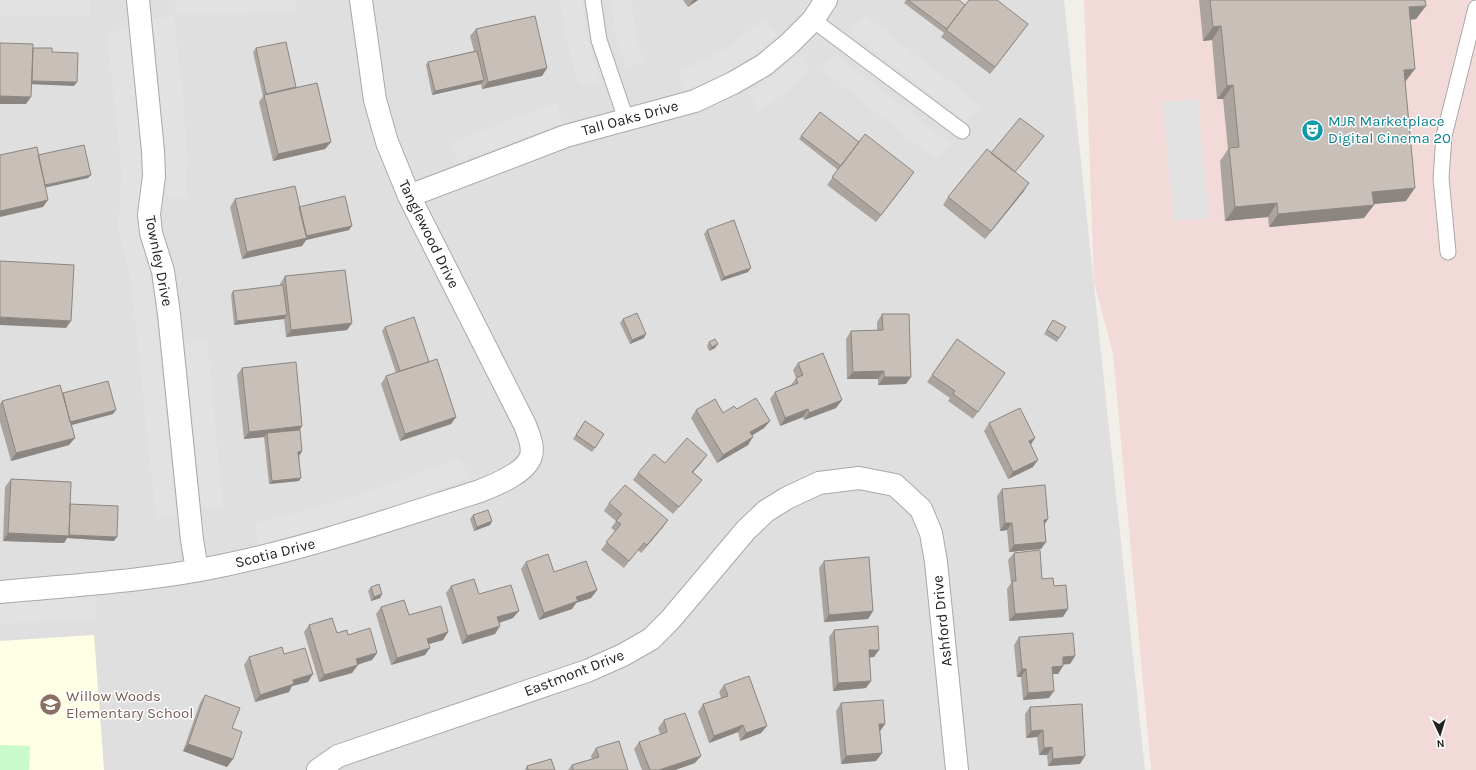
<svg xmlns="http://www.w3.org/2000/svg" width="1476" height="770" font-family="Karla,sans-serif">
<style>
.residential{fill:#e0dfdf}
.commercial{fill:#f2dad9}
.education{fill:#ffffe5}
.park{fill:#c8facc}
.parking{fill:#e2e2e2}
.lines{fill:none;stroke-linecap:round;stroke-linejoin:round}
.service-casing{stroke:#a9a9a9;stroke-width:17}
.minor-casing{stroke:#a9a9a9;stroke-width:24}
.service{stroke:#fff;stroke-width:15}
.minor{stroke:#fff;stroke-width:22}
.wall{fill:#aba49e}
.shaded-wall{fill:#8b8681}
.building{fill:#c7bfb8;stroke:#8b8681}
.labels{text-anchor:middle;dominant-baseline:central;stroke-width:3;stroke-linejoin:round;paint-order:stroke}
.street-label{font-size:15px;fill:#222;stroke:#fff}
.culture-label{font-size:15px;fill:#0d838f;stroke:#fff;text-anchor:start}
.education-label{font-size:15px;fill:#785e54;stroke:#fff;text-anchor:start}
</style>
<rect width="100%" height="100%" fill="#f2efe9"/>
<path class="residential" d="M0,0H1064L1145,770H0Z"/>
<path class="commercial" d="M1084,0H1476V770H1151L1113,354L1094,282Z"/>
<path class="education" d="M94,635L104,770H0V641Z"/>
<path class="park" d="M0,745L30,746L29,770H0Z"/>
<path class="parking" d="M0,0H90V15H0Z
M175,0H295V13L175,14Z
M560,0H581L590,49L600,80L580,87L570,54Z
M610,0H631L636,36L644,61L626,67L617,41Z
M864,15L980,105L967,122L851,32Z
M174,17L184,108L187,154L186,198L166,197V153L153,18Z
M763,20L777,35L757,52L734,68L709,81L684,90L678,70L702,62L724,50Z
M130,30L143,173L139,226L154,297L177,515L156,518L131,279L118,229L122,175L107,32Z
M834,53L950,144L937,160L821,69Z
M798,55L810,71L787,92L760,110L748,93L774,75Z
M1198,99L1209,218L1174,221L1162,102Z
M556,103L563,123L459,162L452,142Z
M207,341L223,507L202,510L185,343Z
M460,458L469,478L366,515L259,545L255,524L360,495Z
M95,595L96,617L0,624V603Z"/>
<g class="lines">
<defs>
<path id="service" d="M593,0L599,40L626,119
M813,20L962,131
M1448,252L1441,178L1444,136L1476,8"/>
<path id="minor" d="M138,0L153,151L154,176L149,214L151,233L163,271L169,314L192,540L197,570
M409,196L566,136L695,101L733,83L764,65L789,44L813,20L826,0
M0,592C75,585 151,581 225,565C311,547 395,518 480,491C495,485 526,473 531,456C534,445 528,434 525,425L409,196L387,142L375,100L361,0
M318,770L338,756L587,671L623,655L651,639L670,620L746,530L766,511L787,498L819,483L859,478L895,485L921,509L931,533L936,562L957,770"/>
</defs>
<use href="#service" class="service-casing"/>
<use href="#minor" class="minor-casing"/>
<use href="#service" class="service"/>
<use href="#minor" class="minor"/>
</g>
<path class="wall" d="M683,0H698L688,7Z
M906,0H959L965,5L1028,24L990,74L941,37L944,33L904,3Z
M1199,0H1425L1416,19L1410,20L1405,82L1406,201L1374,204L1364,218L1269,227L1268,217L1225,221L1220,161L1228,149L1223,99H1217L1212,40L1203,41Z
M476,29L547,68L542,76L482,89L481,84L432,95L426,65L428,62L474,51L470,36Z
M256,48L296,87L331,142L325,149L273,161L259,102L263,96L253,52Z
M801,136L909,179L876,222L827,185L838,170L799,139Z
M1041,140L1015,172L1024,191L985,239L943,205L948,197Z
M235,199L299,207L349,230L306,240L302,246L242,259L230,207Z
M707,230L748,272L721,281L704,234Z
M285,276L352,323L347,330L286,337L284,319L234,325L231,295L233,291L280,286V284Z
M882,314L906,384L878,385V379H847L846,339L851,331L877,330V322Z
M623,319L644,338L630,344L620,323Z
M1053,320L1059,338L1057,342L1044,334Z
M385,327L429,362L456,417L451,424L400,441L381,384L386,376L396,373L382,331Z
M957,339L1005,373L973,419L948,401L950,398L927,382Z
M709,342L715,348L709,351L707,346Z
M798,363L836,408L804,420L803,417L780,426L770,399L775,392L791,385L796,378L793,370Z
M242,368L302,426L300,430L299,481L269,484L264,437L244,439L237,375Z
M63,393L113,414L71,425L69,445L11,461L0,422V404L2,401Z
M737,409L770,421L764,428L752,435L748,445L717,463L691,418L696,410L723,413Z
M585,421L604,434L592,452L573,439Z
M989,423L1035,438L1031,445L1033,467L1008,479L984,431Z
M707,455L701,463L693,472L702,480L696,487L673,514L633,480L638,473L665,463Z
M11,479L70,504L114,541L67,538L64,543L3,541L5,487Z
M1002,489L1044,524L1046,542L1041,549L1009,552L1007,530L1000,531L997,496Z
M609,503L668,520L663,527L641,553L638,550L624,568L601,550L615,531L611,528L616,521L604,511Z
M473,515L492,521L490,525L474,531L470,519Z
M1014,553L1042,579L1054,586L1063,617L1009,621L1007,589L1011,583L1008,560Z
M824,561L873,611L868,619L824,622L819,568Z
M526,562L597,590L591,598L576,603L572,609L539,620L521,569Z
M451,586L479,594L513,618L499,623L495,634L462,644L446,593Z
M371,587L382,594L380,598L371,601L368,591Z
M381,607L409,615L448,632L443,640L429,644L425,655L391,665L376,614Z
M309,625L337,633L348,635L377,653L372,660L357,664L352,673L319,682L304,632Z
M834,630L874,657H870L866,688L833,691L829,637Z
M1019,637L1075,656L1070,664H1063V666L1058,674H1053L1049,698L1023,700L1021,677H1017L1014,645Z
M284,654L308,682L292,686L289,692L255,702L244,665L249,657Z
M724,685L767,726L761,733L740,741L738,732L709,743L698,712L703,704L721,698L719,692Z
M205,695L232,728L227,767L183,751L200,703Z
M841,703L885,724L880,731L882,753L876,761L841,764L836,711Z
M1030,707L1080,764L1048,766L1047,755H1039L1037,737L1026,738L1025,714Z
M664,720L695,763L675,770H642L634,749L639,742L660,734L658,728Z
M596,748L628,770H568L572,765L592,759L591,756Z
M527,766L528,770H525Z"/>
<path class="shaded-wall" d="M693,0H698L688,7Z
M1426,6L1416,19L1399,21L1409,7Z
M1028,24L1023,31L990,74L995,67Z
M1221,26L1212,40L1203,41L1213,27Z
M547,68L542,76L482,89L488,82Z
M1415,69L1405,82L1404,70Z
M484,80L481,84L432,95L435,91Z
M29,81L77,82L74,86L27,84Z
M1233,85L1223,99H1217L1227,86Z
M0,96L31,97L26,104H0Z
M331,142L325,149L273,161L278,154Z
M914,172L909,179L876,222L881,215Z
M91,175L88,178L39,189L42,186Z
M1029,183L1024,191L985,239L991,231Z
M1415,188L1406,201L1363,205L1372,192Z
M48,200L43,207L0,217V211Z
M1277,203L1268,217L1225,221L1235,207Z
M1374,205L1364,218L1269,227L1278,214Z
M352,226L349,230L306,240L302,246L242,259L247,252L303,237Z
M751,268L748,272L721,281L724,277Z
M287,315L284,319L234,325L237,321Z
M0,317L71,321L66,328L0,325Z
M352,323L347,330L286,337L291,330Z
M646,334L644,338L630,344L632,340Z
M718,344L715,348L709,351L712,347Z
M884,371L878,379H847L853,372Z
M884,377H911L906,384L878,385Z
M842,400L836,408L804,420L809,413Z
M808,409L803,417L780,426L785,418Z
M116,410L113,414L64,427L67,423Z
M456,417L451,424L400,441L405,434Z
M770,421L764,428L745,440L750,432Z
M302,426L297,434L267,433L264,437L244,439L249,432Z
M753,437L748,445L717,463L723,455Z
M75,438L69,445L11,461L16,453Z
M1035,438L1030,445L1029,441Z
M302,451L300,455H296L298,452Z
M707,455L701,463L687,479L692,472Z
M1038,460L1033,467L1008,479L1013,472Z
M301,478L299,481L269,484L272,481Z
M1048,519L1043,527L1044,520Z
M668,520L663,527L641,553L647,545Z
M492,521L490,525L474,531L477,527Z
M1005,523H1012L1007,530L1000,531Z
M8,533L67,535L117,537L114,541L67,538L64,543L3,541Z
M1046,542L1041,549L1009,552L1014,545Z
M597,590L591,598L576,603L572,609L539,620L544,613L576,597Z
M382,594L380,598L371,601L374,597Z
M1068,609L1063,617L1009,621L1015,614Z
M519,611L513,618L492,625L497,617Z
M873,611L868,619L824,622L829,615Z
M500,626L495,634L462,644L467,636Z
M448,632L443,640L422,646L427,639Z
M430,648L425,655L391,665L397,658Z
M869,650H879L874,657L864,658Z
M377,653L372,660L351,667L356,659Z
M1075,656L1070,664L1058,665L1063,657Z
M358,665L352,673L319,682L324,675Z
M1063,666L1058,674H1047L1052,667Z
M1022,669H1026L1021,677H1017Z
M313,674L308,682L292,686L289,692L255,702L260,695L293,680Z
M871,681L866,688L833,691L838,683Z
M1054,691L1049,698L1023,700L1028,693Z
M879,724H885L880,731L874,732Z
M743,725L738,732L709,743L714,736Z
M767,726L761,733L740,741L746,733Z
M1043,730L1037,737L1026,738L1031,731Z
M188,744L233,759L227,767L183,751Z
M1052,747L1047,755H1039L1044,748Z
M882,753L876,761L841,764L846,756Z
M701,756L695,763L675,770H659Z
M1085,756L1080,764L1048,766L1053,759Z"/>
<path class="building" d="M908,0H959L965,5L947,29Z
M969,0H997L1028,24L995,67L946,30Z
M1210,0H1425L1426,6L1409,7L1415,69L1404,70L1415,188L1372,192L1374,205L1278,214L1277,203L1235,207L1229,148L1239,147L1233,85L1227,86L1221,26L1213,27Z
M535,16L547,68L488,82L476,29Z
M286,42L296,87L266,94L256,48Z
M0,43L33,44L31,97L0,96Z
M33,48H52V52L78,53L77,82L32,81Z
M477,51L484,80L435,91L428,62Z
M317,83L331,142L278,154L264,95Z
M820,112L859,142L841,166L801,136Z
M1020,118L1044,136L1015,172L991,153Z
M865,134L914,172L881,215L832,177Z
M84,145L91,175L45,185L38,155Z
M37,147L48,200L0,211V155Z
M987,149L1029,183L991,231L948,197Z
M295,186L307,238L247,252L235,199Z
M345,196L352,226L306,236L299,207Z
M734,220L751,268L724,277L707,230Z
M0,261L74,265L71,321L0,317Z
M345,270L352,323L291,330L285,276Z
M283,285L287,315L237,321L233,291Z
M637,313L646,334L632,340L623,319Z
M882,314H909L911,377H884V371L853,372L851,331L883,330Z
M414,317L429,362L400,371L385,327Z
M1053,320L1066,327L1059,338L1047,330Z
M715,339L718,344L712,347L709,342Z
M957,339L1005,373L978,412L953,394L955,391L932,375Z
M823,353L842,400L809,413L808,409L785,418L775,392L798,383L796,378L803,375L798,363Z
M437,359L456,417L405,434L386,376Z
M296,362L302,426L249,432L242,368Z
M108,381L116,410L70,422L63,393Z
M60,385L75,438L16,453L2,401Z
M756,398L770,421L750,432L753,437L723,455L696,410L715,399L723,413L734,406L737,409Z
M1020,408L1035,438L1029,441L1038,460L1013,472L989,423Z
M585,421L604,434L595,448L576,435Z
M300,430L302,451L298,452L301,478L272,481L267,433Z
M687,438L707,455L692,472L702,480L679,507L638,473L654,454L665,463Z
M11,479L71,482L69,536L8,533Z
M625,485L668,520L647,545L644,543L629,561L606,542L621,524L616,521L622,514L609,503Z
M1045,485L1048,519L1044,520L1046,542L1014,545L1012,523H1005L1002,489Z
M70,504L118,506L117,537L69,535Z
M488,510L492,521L477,527L473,515Z
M1040,550L1042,579L1053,578L1054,586L1066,585L1068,609L1015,614L1012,581H1016L1014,553Z
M548,554L554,572L586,561L597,590L576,597L578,601L544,613L526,562Z
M869,557L873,611L829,615L824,561Z
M474,579L479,594L511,585L519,611L497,617L500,626L467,636L451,586Z
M379,584L382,594L374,597L371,587Z
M404,600L409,615L441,606L448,632L427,639L430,648L397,658L381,607Z
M332,618L337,633L347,630L348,635L370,628L377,653L356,659L358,665L324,675L309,625Z
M878,626L879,650H869L871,681L838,683L834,630Z
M1073,633L1075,656L1063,657V666L1052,667L1054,691L1028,693L1026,669H1022L1019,637Z
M282,647L284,654L305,648L313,674L293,680L294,684L260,695L249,657Z
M749,676L767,726L746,733L743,725L714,736L703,704L728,696L724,685Z
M205,695L240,708L232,728L242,732L233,759L188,744Z
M883,700L885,724H879L882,753L846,756L841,703Z
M1082,704L1085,756L1053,759L1052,747L1044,748L1043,730L1031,731L1030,707Z
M685,713L701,756L659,770H650L639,742L667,732L664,720Z
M619,741L628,770H573L572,765L599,757L596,748Z
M551,759L555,770H528L527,766Z"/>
<defs>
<symbol id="theatre-disc" viewBox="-11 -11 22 22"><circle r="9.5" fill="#0f9aa8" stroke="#fff"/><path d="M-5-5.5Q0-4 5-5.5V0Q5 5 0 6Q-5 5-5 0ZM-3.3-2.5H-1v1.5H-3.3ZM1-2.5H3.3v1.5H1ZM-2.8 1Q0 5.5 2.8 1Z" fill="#fff"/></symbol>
<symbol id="school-disc" viewBox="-11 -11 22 22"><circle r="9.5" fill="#8d6e63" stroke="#fff"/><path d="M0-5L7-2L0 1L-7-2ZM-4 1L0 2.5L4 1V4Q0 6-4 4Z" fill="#fff"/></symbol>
</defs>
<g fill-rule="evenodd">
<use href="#theatre-disc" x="1300" y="118" width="25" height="25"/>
<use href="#school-disc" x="38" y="692" width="25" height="25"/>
</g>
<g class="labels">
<g class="street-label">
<text transform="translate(630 118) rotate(-15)">Tall Oaks Drive</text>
<text transform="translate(429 234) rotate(64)">Tanglewood Drive</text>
<text transform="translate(159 261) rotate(79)">Townley Drive</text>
<text transform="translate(275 553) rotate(-14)">Scotia Drive</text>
<text transform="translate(942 621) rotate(-96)">Ashford Drive</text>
<text transform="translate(574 673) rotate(-21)">Eastmont Drive</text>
</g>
<g class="culture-label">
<text x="1328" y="121">MJR Marketplace<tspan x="1328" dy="17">Digital Cinema 20</tspan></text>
</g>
<g class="education-label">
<text x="66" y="696">Willow Woods<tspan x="66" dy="17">Elementary School</tspan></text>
</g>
</g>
<g transform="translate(1440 734) rotate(176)" stroke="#ffffff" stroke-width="3" paint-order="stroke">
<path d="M0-3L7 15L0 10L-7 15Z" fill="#222222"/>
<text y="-6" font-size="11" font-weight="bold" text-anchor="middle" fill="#222222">N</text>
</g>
</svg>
